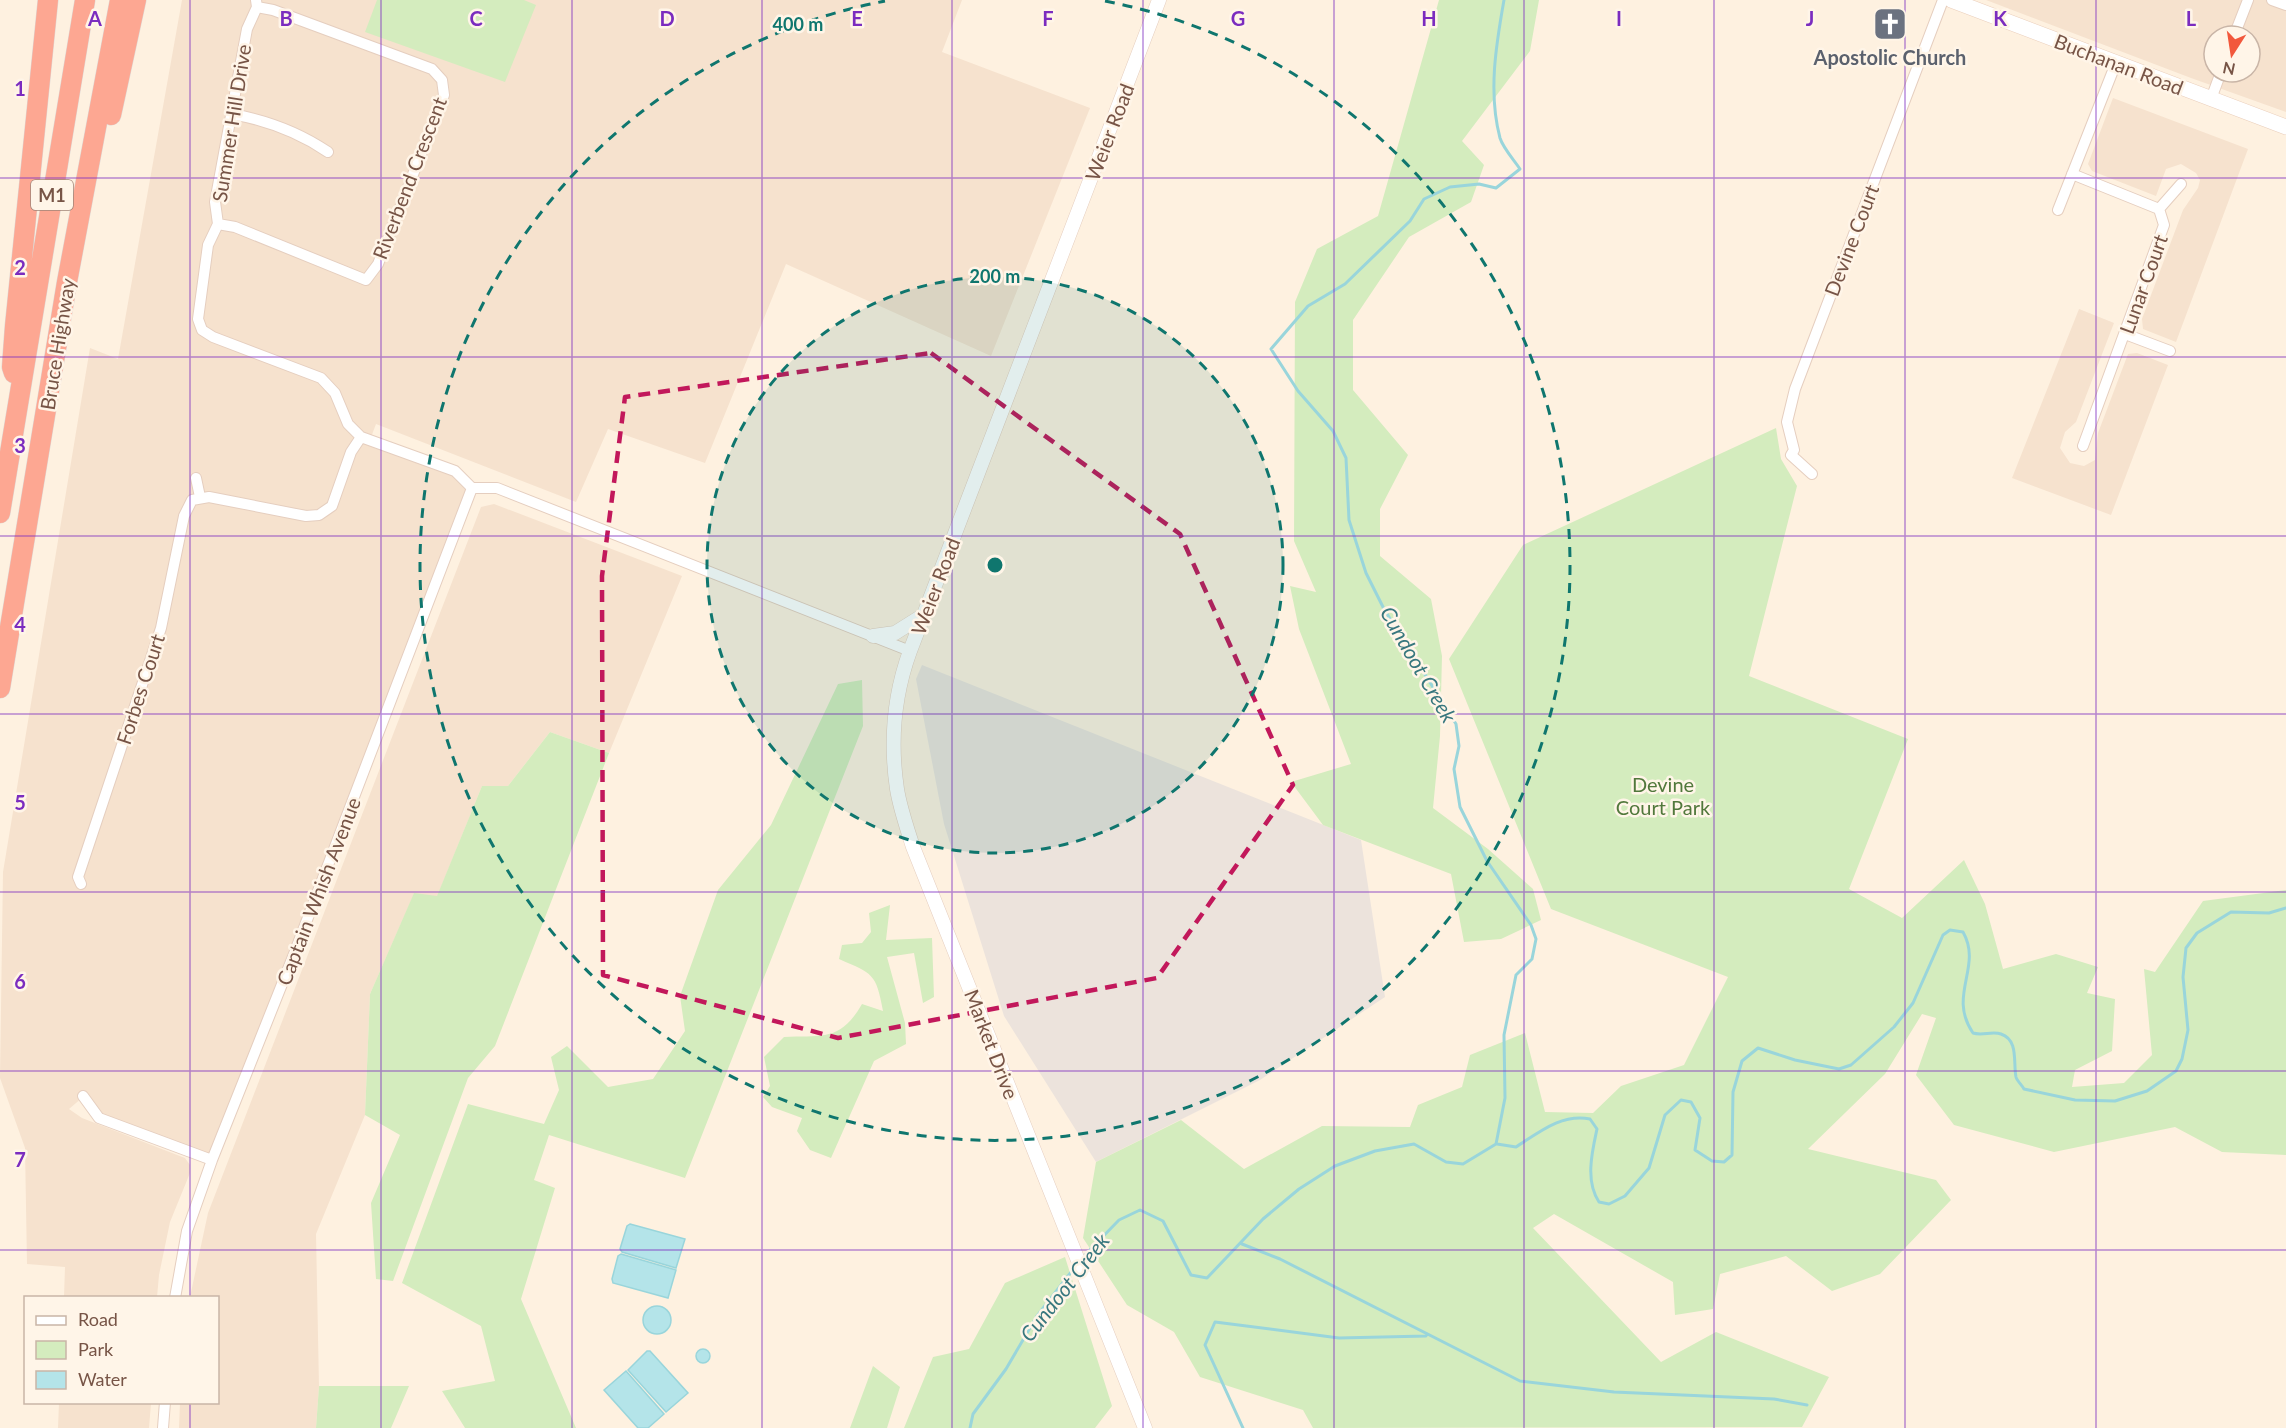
<svg xmlns="http://www.w3.org/2000/svg" width="2286" height="1428" font-family="Lato,sans-serif">
<style>
.residential{fill:#f6e2ce;fill-rule:evenodd}
.industrial{fill:#ece3dc}
.green{fill:#d4ecbe}
.water{fill:#b4e4e9;stroke:#99d5db;stroke-width:1.5}
.lines{fill:none;stroke-linecap:round;stroke-linejoin:round}
.stream{stroke:#99d5db;stroke-width:3}
.minor-casing{stroke:#e5cebf;stroke-width:12}
.tertiary-casing{stroke:#e5cebf;stroke-width:15}
.secondary-casing{stroke:#eacebb;stroke-width:16}
.motorway-casing{stroke:#ded6d3;stroke-width:21}
.minor{stroke:#fff;stroke-width:10}
.tertiary{stroke:#fff;stroke-width:14}
.secondary{stroke:#fff;stroke-width:15}
.motorway{stroke:#fda792;stroke-width:20}
.marked{fill:none;stroke:#c2185b;stroke-width:4.5;stroke-dasharray:12 8;stroke-linejoin:round}
.grid{fill:none;stroke:#7b2cbf;stroke-width:1.5;stroke-opacity:0.55}
.ring{fill:none;stroke:#0f766e;stroke-width:3;stroke-dasharray:10 8}
.labels{text-anchor:middle;dominant-baseline:central;stroke-width:5;stroke-linejoin:round;paint-order:stroke}
.shield{fill:#fff5e8;stroke:#a08477;stroke-width:1.5}
.shield-label{font-size:18px;font-weight:bold;fill:#775446}
.worship-label{font-size:20px;font-weight:bold;fill:#5b616d;stroke:#fff5e8}
.street-label{font-size:20px;fill:#775446;stroke:#fff5e8}
.park-label{font-size:20px;fill:#51783b;stroke:#fff5e8}
.water-label{font-size:21px;font-style:italic;fill:#38777e;stroke:#fff5e8}
.grid-label{font-size:20px;text-anchor:middle;font-weight:bold;fill:#7b2cbf;stroke:#fff5e8;stroke-width:5;stroke-linejoin:round;paint-order:stroke}
.centre{fill:#0f766e;stroke:#fff5e8;stroke-width:3}
.ring-label{font-size:18px;text-anchor:middle;font-weight:bold;fill:#0f766e;stroke:#fff5e8;stroke-width:5;stroke-linejoin:round;paint-order:stroke}
</style>
<rect width="100%" height="100%" fill="#fef1e0"/>
<path class="residential" d="M182,0H962L942,52L1090,108L991,356L786,264L705,463L608,429L576,502L376,424L370,440L455,471L472,488L212,1160L99,1118L83,1097L69,1109L82,1118L185,1158L190,1165V1173L170,1222L159,1275L157,1297H64L65,1267L27,1264L25,1148L0,1078L3,872L90,348L118,359Z
M1986,0H2286V112L2191,78ZM2214,36H2250V72H2214Z
M2113,98L2248,149L2176,342L2143,329L2142,319L2183,210L2198,188L2200,180L2196,173L2181,164L2166,169L2156,196L2092,171L2088,164Z
M2079,309L2114,323L2076,422L2065,432L2060,448L2070,463L2084,466L2095,460L2098,433L2128,354L2137,353L2168,365L2111,515L2012,478Z
M494,504L682,576L609,753L550,732L508,786H482L437,897L414,894L370,994L365,1115L316,1234L319,1386L316,1428H179L180,1403L218,1402V1298L190,1297L208,1213L481,507Z
M59,1403H151L149,1428H58Z"/>
<path class="industrial" d="M922,665L1361,840L1385,997L1260,1080L1096,1162L1004,1016L944,824L916,679Z"/>
<path class="green" d="M377,0H524L536,5L505,82L365,32Z
M1439,0H1539L1530,51L1462,141L1484,165L1471,202L1409,237L1353,320V390L1408,455L1380,509V556L1431,599L1442,656L1440,736L1433,808L1488,849L1533,889L1541,920L1501,939L1464,942L1451,874L1323,825L1291,782L1351,764L1299,629L1290,586L1316,592L1294,541L1295,302L1317,249L1378,216Z
M1776,428L1781,459L1797,486L1749,676L1908,739L1849,889L1902,918L1964,860L1985,904L2003,969L2056,954L2098,967L2087,993L2115,999L2112,1051L2075,1070L2072,1087L2124,1083L2152,1055L2144,969L2155,972L2203,901L2286,890V1155L2222,1152L2175,1127L2054,1152L1954,1125L1916,1075L1936,1018L1922,1014L1885,1074L1808,1149L1936,1180L1951,1200L1880,1274L1832,1291L1786,1256L1720,1274L1713,1309L1675,1315L1673,1282L1554,1214L1533,1228L1661,1362L1716,1332L1829,1377L1802,1427L1313,1428L1303,1410L1200,1377L1174,1332L1127,1305L1083,1238L1096,1162L1181,1120L1244,1169L1322,1126L1410,1127L1418,1105L1462,1087L1470,1055L1525,1033L1545,1112L1593,1113L1621,1086L1684,1065L1728,977L1551,909L1449,659L1523,545Z
M862,680L863,726L685,1178L549,1135L534,1180L555,1188L521,1299L576,1428H465L442,1391L495,1381L481,1326L402,1283L468,1104L544,1124L559,1090L551,1057L567,1046L608,1087L653,1079L685,1031L680,996L718,890L771,825L838,684Z
M550,732L609,753L495,1046L468,1078L393,1281L376,1279L371,1203L400,1135L365,1115L370,994L414,893L437,896L482,786H508Z
M890,905L886,940L932,938L934,997L923,1003L914,953L887,957L905,1023L906,1044L874,1061L831,1158L810,1150L797,1131L802,1118L772,1107L763,1097L770,1086L764,1057L784,1037C823,1035 840,1042 862,1004L883,1011C876,973 873,974 839,959L842,945L862,943L871,932L869,913Z
M1065,1257L1112,1406L1095,1428H904L933,1357L969,1349L1005,1283Z
M873,1366L900,1387L887,1428H850Z
M319,1386H409L391,1428H316Z"/>
<path class="water" d="M630,1224L685,1239L676,1268L622,1252L620,1249L627,1226Z
M621,1254L676,1270L668,1298L613,1283L612,1279L618,1256Z
M643 1320a14 14 0 1 1 28 0a14 14 0 1 1-28 0Z
M696 1356a7 7 0 1 1 14 0a7 7 0 1 1-14 0Z
M647,1351H650L688,1393L666,1412L628,1370Z
M626,1371L664,1414L648,1428H638L604,1390Z"/>
<g class="lines">
<path class="stream" d="M1497,1144L1516,1147C1538,1133 1562,1113 1590,1119L1597,1129C1592,1152 1585,1181 1599,1202L1609,1204L1625,1196L1649,1168L1665,1115L1681,1100L1691,1102L1700,1118L1695,1150L1712,1161L1724,1162L1732,1155L1733,1092L1742,1061L1758,1048L1795,1060L1839,1069L1851,1065L1894,1027L1913,1003L1943,935L1950,930L1963,932C1983,967 1947,995 1973,1033C1982,1036 1992,1031 2001,1034C2019,1040 2013,1063 2016,1077C2017,1081 2022,1085 2024,1089L2075,1100L2115,1101L2147,1091L2176,1071L2182,1059L2188,1030L2183,977L2186,948L2197,933L2231,912L2269,913L2286,908
M1242,1244L1280,1259L1520,1381L1614,1392L1774,1399L1807,1405
M1083,1257L1119,1220L1140,1210L1163,1221L1191,1275L1207,1278L1263,1219L1299,1189L1335,1166L1375,1151L1414,1144L1446,1162L1463,1164L1496,1144L1505,1098L1504,1035L1516,975L1532,959L1536,939L1531,925L1487,861L1460,807L1454,769L1459,746L1456,724L1384,609L1366,573L1349,520L1346,458L1333,431L1298,391L1271,349L1308,306L1345,284L1410,221L1424,199L1450,187L1479,184L1496,188L1520,169C1514,160 1503,148 1500,138C1488,93 1496,45 1504,0
M970,1428L973,1414L1006,1369L1037,1316L1075,1267
M1243,1428L1205,1345L1215,1322L1339,1338L1426,1336"/>
<defs>
<path id="minor" d="M256,0L257,7L247,29L215,202L218,224L208,245L198,319L202,330L213,337L321,378L335,393L348,424L361,437L455,471L472,488H497L910,651
M2272,0L2286,5
M2234,36L2248,0
M2211,99L2221,72
M232,114C265,120 300,133 328,152
M2072,174L2159,209L2164,225L2083,446
M2159,209L2181,184
M2058,210L2116,63
M218,224L235,227L366,280L378,264L444,95L442,80L432,69L273,10L257,7
M2125,334L2170,351
M1812,474L1791,455L1794,450L1787,422L1795,389L1943,0
M196,478L200,497
M81,884L78,877L161,628L184,516L192,500L209,497L306,516L319,515L332,506L351,452L361,437
M83,1096L99,1118L212,1160
M175,1298L187,1231L212,1160L294,954L472,488
M163,1428L165,1402"/>
<path id="tertiary" d="M873,636L895,633L922,616
M1145,1428L913,847C907,828 900,808 897,789C890,742 894,695 910,651L1159,0"/>
<path id="secondary" d="M1951,0L2286,127"/>
<path id="motorway" d="M111,115L136,0
M14,373L12,367L15,326L48,0
M0,513L85,0
M0,688L67,282L120,0"/>
</defs>
<use href="#minor" class="minor-casing"/>
<use href="#tertiary" class="tertiary-casing"/>
<use href="#secondary" class="secondary-casing"/>
<use href="#motorway" class="motorway-casing"/>
<use href="#minor" class="minor"/>
<use href="#tertiary" class="tertiary"/>
<use href="#secondary" class="secondary"/>
<use href="#motorway" class="motorway"/>
</g>
<path class="marked" d="M931,353L1180,534L1293,785L1157,978L838,1038L603,975L602,576L625,397Z"/>
<path class="grid" d="M190,0V1298M381,0V1428M572,0V1428M762,0V1428M952,0V1428M1143,0V1428M1334,0V1428M1524,0V1428M1714,0V1428M1905,0V1428M2096,0V1428M0,178H2286M0,357H2286M0,536H2286M0,714H2286M0,892H2286M0,1071H2286M0,1250H2286M190,1402V1428"/>
<circle cx="995" cy="565" r="288" fill="#0f766e" fill-opacity=".12"/>
<g class="ring">
<circle cx="995" cy="565" r="288"/>
<path d="M1105 1A575 575 0 1 1 885 1"/>
</g>
<defs>
<symbol id="church-square" viewBox="-11 -11 22 22"><rect x="-9" y="-9" width="18" height="18" rx="4" fill="#6b7280" stroke="#fff5e8"/><path d="M-1.2-6h2.4v3.5h3.3v2.4h-3.3V6h-2.4V-.1h-3.3v-2.4h3.3Z" fill="#fff"/></symbol>
</defs>
<g fill-rule="evenodd">
<use href="#church-square" x="1871" y="5" width="38" height="38"/>
</g>
<g class="labels">
<rect class="shield" x="31" y="180" width="42" height="30" rx="4.5"/>
<g class="shield-label">
<text x="52" y="195">M1</text>
</g>
<g class="worship-label">
<text x="1890" y="57">Apostolic Church</text>
</g>
<g class="street-label">
<text transform="translate(2119 64) rotate(21)">Buchanan Road</text>
<text transform="translate(231 123) rotate(-81)">Summer Hill Drive</text>
<text transform="translate(1109 132) rotate(-69)">Weier Road</text>
<text transform="translate(409 178) rotate(-69)">Riverbend Crescent</text>
<text transform="translate(1851 240) rotate(-69)">Devine Court</text>
<text transform="translate(2143 284) rotate(-70)">Lunar Court</text>
<text transform="translate(57 344) rotate(-81)">Bruce Highway</text>
<text transform="translate(935 586) rotate(-69)">Weier Road</text>
<text transform="translate(140 689) rotate(-72)">Forbes Court</text>
<text transform="translate(318 891) rotate(-69)">Captain Whish Avenue</text>
<text transform="translate(992 1044) rotate(69)">Market Drive</text>
</g>
<g class="park-label">
<text x="1663" y="784">Devine<tspan x="1663" dy="23">Court Park</tspan></text>
</g>
<g class="water-label">
<text transform="translate(1419 664) rotate(60)">Cundoot Creek</text>
<text transform="translate(1064 1287) rotate(-52)">Cundoot Creek</text>
</g>
</g>
<g class="grid-label">
<text x="95" y="26">A</text>
<text x="286" y="26">B</text>
<text x="476" y="26">C</text>
<text x="667" y="26">D</text>
<text x="857" y="26">E</text>
<text x="1048" y="26">F</text>
<text x="1238" y="26">G</text>
<text x="1429" y="26">H</text>
<text x="1619" y="26">I</text>
<text x="1810" y="26">J</text>
<text x="2000" y="26">K</text>
<text x="2191" y="26">L</text>
<text x="20" y="96">1</text>
<text x="20" y="275">2</text>
<text x="20" y="453">3</text>
<text x="20" y="632">4</text>
<text x="20" y="810">5</text>
<text x="20" y="989">6</text>
<text x="20" y="1167">7</text>
</g>
<circle cx="995" cy="565" r="9" class="centre"/>
<g class="ring-label">
<text x="798" y="31">400 m</text>
<text x="995" y="283">200 m</text>
</g>
<rect x="24" y="1296" width="195" height="108" fill="#fff5e8" stroke="#c9b5a7" stroke-width="1.5"/>
<rect x="36" y="1316" width="30" height="9" fill="#ffffff" stroke="#c9b5a7" stroke-width="1.5"/>
<text x="78" y="1326" font-size="18" fill="#775446">Road</text>
<rect x="36" y="1341" width="30" height="18" fill="#d4ecbe" stroke="#c9b5a7" stroke-width="1.5"/>
<text x="78" y="1356" font-size="18" fill="#775446">Park</text>
<rect x="36" y="1371" width="30" height="18" fill="#b4e4e9" stroke="#c9b5a7" stroke-width="1.5"/>
<text x="78" y="1386" font-size="18" fill="#775446">Water</text>
<g transform="translate(2232 54) rotate(192)"><circle r="28" fill="#fff5e8" stroke="#c9b5a7" stroke-width="1.5"/>
<path d="M0-4.5L10 22L0 15L-10 22Z" fill="#f2583c"/>
<text y="-9" font-size="16" font-weight="bold" text-anchor="middle" fill="#775446">N</text>
</g>
</svg>
